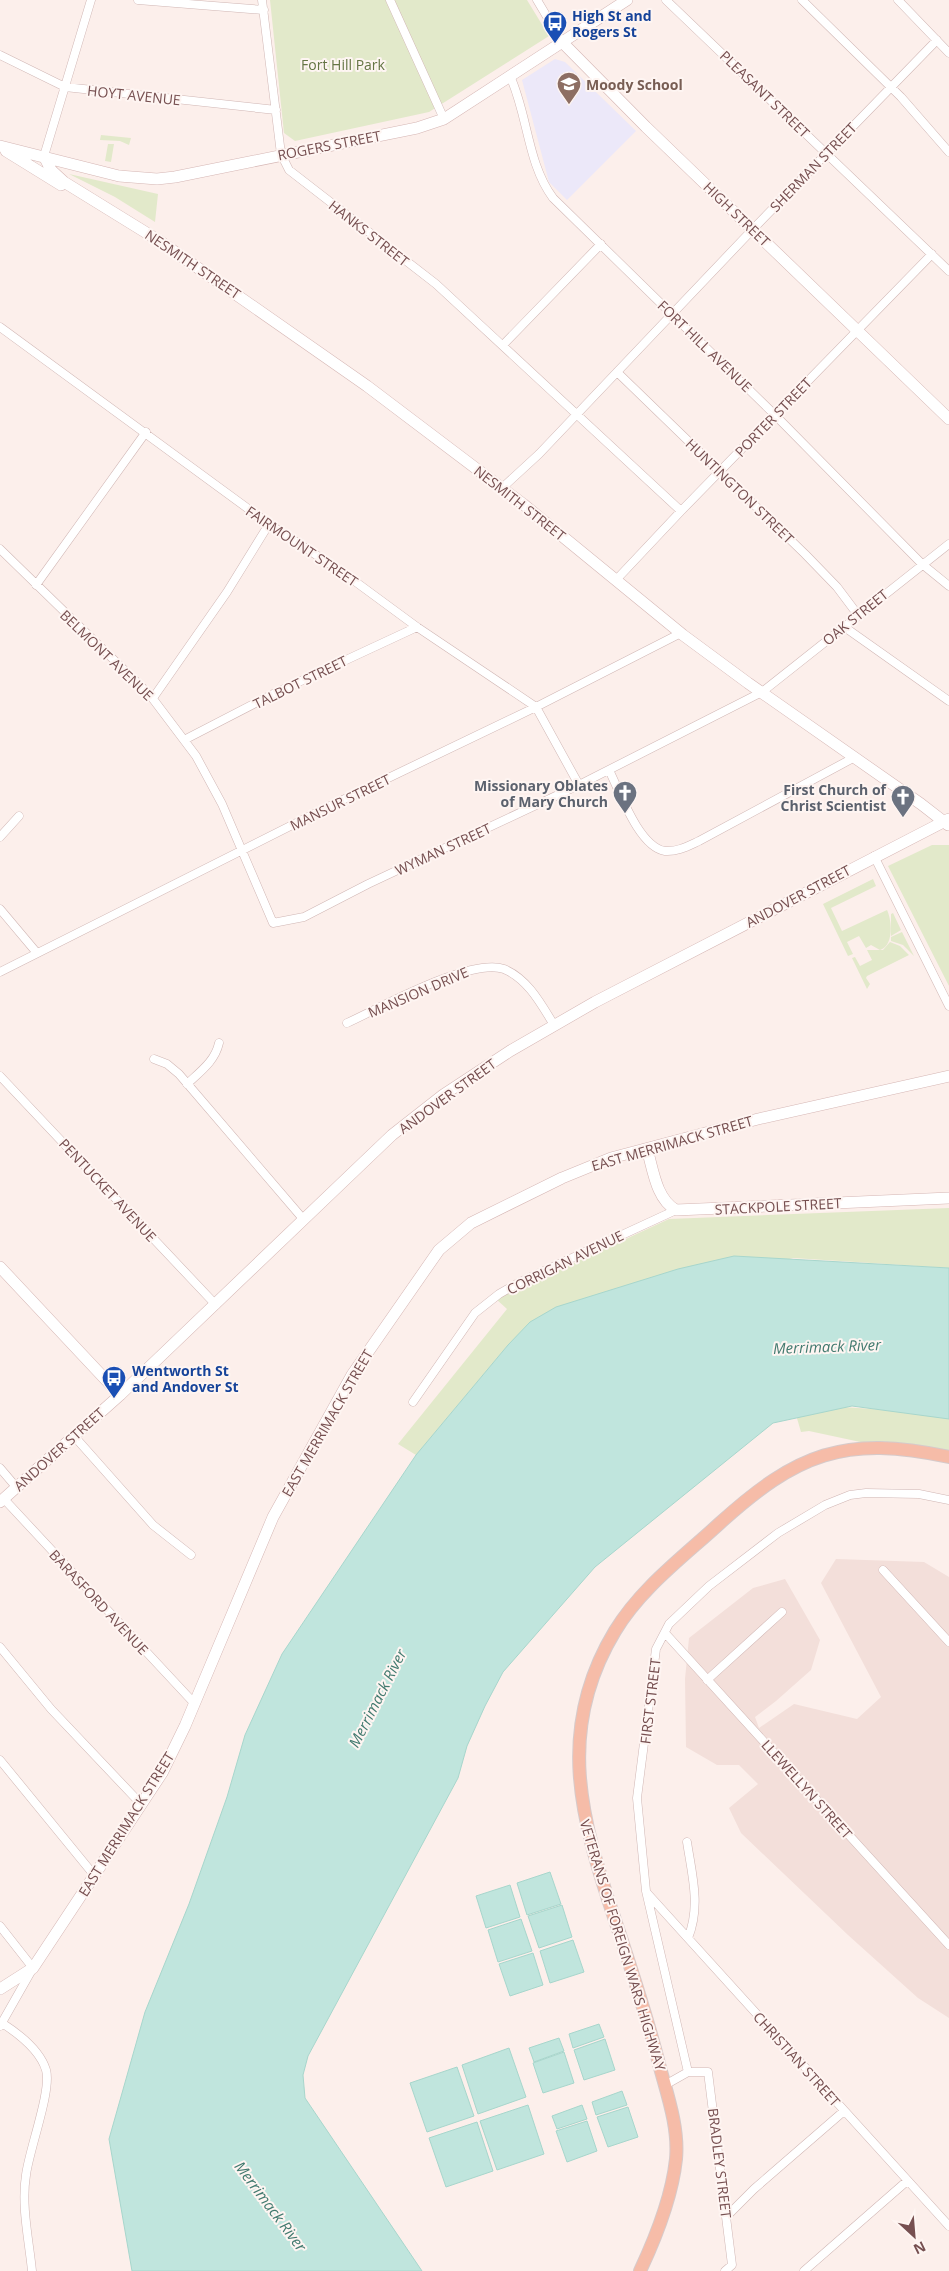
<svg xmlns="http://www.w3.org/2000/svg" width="949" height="2271" font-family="'Open Sans',sans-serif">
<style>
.residential{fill:#f3dfda}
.education{fill:#ece8f9}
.green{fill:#e2e9ca}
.water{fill:#c0e5dd;stroke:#a7d6cc}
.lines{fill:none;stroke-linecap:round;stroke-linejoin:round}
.street-casing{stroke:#d0b6b4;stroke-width:9}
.secondary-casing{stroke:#d5b6b4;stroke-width:12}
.primary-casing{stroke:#d6caca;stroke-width:14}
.street{stroke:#fff;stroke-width:8}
.secondary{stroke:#fff;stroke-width:11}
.primary{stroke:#f6bca8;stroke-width:12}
.labels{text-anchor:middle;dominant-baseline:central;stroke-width:4;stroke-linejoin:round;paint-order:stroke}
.transit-label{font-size:14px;font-weight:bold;fill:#164399;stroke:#fef5f2;text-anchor:start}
.park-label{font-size:14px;fill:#657544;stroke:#fef5f2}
.education-label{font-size:14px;font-weight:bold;fill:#785e54;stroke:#fef5f2;text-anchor:start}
.street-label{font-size:14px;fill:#764f50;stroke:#fef5f2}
.worship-label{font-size:14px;font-weight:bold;fill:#5b616d;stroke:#fef5f2;text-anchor:end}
.water-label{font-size:15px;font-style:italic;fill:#427a6f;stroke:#fef5f2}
</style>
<rect width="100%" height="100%" fill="#fcefeb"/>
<path class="residential" d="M836,1559L924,1562L949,1577V2018L918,1998L848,1935L741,1833L729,1808L758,1784L739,1765H717L686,1747L685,1679L689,1638L753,1588L785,1579L820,1640L811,1670L776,1701L755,1717L759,1728L794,1704L857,1719L881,1697L821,1583Z"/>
<path class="education" d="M555,59L565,62L636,131L567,200L549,182L522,80Z"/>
<path class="green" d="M270,0H527L549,36L429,112L295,141L284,133Z
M101,135L131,138L129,145L120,141L100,140Z
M108,144H114L111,162L105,161Z
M69,174L158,194L155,222L115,197Z
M932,845H949V986L888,866Z
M873,879L876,886L831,908L842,931L887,910C892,920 894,946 880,950L871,945L866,948L859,936L847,942L853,954L848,956L823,904Z
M893,913L901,930L891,936V914Z
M902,932L914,956L903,945L891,941V937Z
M890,942L900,946L909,955L867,976L866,978L870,984L867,989L852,958L855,957L860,966L872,960L867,950H883Z
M949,1208V1268L793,1258L508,1345L416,1455L398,1444L507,1309L496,1299L669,1219Z
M812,1405L949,1414V1461L809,1431L801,1432L794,1408Z"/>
<path class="water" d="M734,1256L949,1268V1419L852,1406L773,1423L595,1567L503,1672L485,1706L467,1746L458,1778L308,2056L303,2075L305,2098L422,2271H132L109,2139L145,2012L189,1904L227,1797L245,1735L282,1654L416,1455L508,1345L530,1322L556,1307L678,1269Z
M550,1872L561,1904L527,1915L517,1883Z
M510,1885L520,1917L486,1928L476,1896Z
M562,1905L572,1937L539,1948L528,1916Z
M521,1919L532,1951L498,1962L488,1930Z
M573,1940L584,1972L550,1983L540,1951Z
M533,1953L543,1985L510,1996L499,1964Z
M599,2024L604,2037L573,2048L569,2034Z
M559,2038L564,2051L534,2062L529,2048Z
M605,2039L615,2070L584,2080L574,2050Z
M509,2048L526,2097L478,2114L462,2065Z
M564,2052L574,2083L543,2093L533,2063Z
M457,2067L474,2116L427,2132L410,2083Z
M622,2091L627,2105L596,2115L592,2102Z
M528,2105L544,2154L497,2170L480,2121Z
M582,2105L587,2119L557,2129L552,2116Z
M628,2107L638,2137L608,2147L597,2117Z
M587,2121L597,2151L567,2162L556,2131Z
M477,2122L493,2171L446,2187L429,2138Z"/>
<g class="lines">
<defs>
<path id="street" d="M138,0L264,10
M262,0L281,154L289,170L436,284L681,511
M390,0L444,119
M537,0L562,42
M666,0L949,271
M802,0L901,97L949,152
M898,0L949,53
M0,55L65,87L276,110
M510,76C528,115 527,163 553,198L775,415L922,564L949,586
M44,156L91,0
M0,327L269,524L345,574L417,627L536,707L579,785
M503,345L601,244
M617,372L805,554L837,587L858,615
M502,488L539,454L753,229L937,40
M0,549L150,695L196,756L222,804L273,923L304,917L368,884L579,785L762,692L949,544
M616,580L681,511L932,254
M36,585L146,432
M843,626L949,701
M153,698L227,592L269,524
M184,740L275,693L417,627
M609,770C620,792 639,847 665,851C677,852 688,846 699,841L855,757
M0,837L19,816
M874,856L949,1006
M0,909L37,953
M0,972L330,806L536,707L681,633
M347,1023C380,1008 471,957 504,969C528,979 541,1004 554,1025
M154,1059L167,1064L179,1074L304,1220
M0,1076L216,1305
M187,1084C201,1071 215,1061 219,1043
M413,1402L475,1313L499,1294L520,1282L676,1210
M74,1436L153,1525L191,1555
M0,1468L17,1488
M4,1499L194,1703
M883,1570L949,1642
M665,1633L949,1945
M0,1647L51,1709L141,1804
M707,1680L782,1612
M0,1760L94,1875
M687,1842C692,1875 701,1906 688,1938
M647,1893L949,2226
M0,1926L33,1968L0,2026
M2,2023C19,2034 40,2050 46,2070C52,2090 29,2150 26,2175C21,2206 29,2240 32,2271
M688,2072L646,1891L637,1798L656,1649L669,1624L709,1586L778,1533L825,1505L850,1495L866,1493L919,1494L949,1500
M665,2085L688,2072H708L732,2265L725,2271
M727,2216L754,2189L844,2111
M804,2271L907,2181"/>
<path id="secondary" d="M562,42L646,127L949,419
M0,146L119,176L157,179L175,177L417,128L444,119L627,0
M6,151L61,185
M44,156L51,170L64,182L158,240L367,386L523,504L683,635L748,683L921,804L948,825
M647,1149C653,1169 656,1199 676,1210L949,1198
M0,1267L120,1395
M0,1502L120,1395L392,1135L443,1095L510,1051L595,1002L949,819
M0,1989L33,1968L162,1773L185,1726L273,1517L352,1375L439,1250L471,1223L562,1178L611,1158L758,1119L949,1076"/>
<path id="primary" d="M640,2271C656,2237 672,2197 676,2159C679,2127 667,2094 659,2064C647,2016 631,1968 615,1920C581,1819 555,1730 615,1631C641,1588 683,1557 720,1523C796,1454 845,1434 949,1457"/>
</defs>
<use href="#street" class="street-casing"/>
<use href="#secondary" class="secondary-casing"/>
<use href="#primary" class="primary-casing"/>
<use href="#street" class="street"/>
<use href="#secondary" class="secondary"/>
<use href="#primary" class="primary"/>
</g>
<defs>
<symbol id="bus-pin" viewBox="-11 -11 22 30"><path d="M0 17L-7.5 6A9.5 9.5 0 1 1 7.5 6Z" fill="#1a4fb4" stroke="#fef5f2"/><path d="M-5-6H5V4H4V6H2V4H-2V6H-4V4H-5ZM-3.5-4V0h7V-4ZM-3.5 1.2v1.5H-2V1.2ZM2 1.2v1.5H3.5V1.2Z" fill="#fff"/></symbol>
<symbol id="school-pin" viewBox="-11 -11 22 30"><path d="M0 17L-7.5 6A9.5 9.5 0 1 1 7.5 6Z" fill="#8d6e63" stroke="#fef5f2"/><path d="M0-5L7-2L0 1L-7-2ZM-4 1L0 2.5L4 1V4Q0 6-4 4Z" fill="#fff"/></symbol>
<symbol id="church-pin" viewBox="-11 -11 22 30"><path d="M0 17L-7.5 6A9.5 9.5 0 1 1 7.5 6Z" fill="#6b7280" stroke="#fef5f2"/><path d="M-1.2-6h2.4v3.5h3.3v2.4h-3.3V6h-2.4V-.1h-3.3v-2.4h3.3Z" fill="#fff"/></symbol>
</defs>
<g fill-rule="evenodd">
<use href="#bus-pin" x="541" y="9" width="28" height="38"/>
<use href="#school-pin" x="555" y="70" width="28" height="38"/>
<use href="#church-pin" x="611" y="779" width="28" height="38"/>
<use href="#church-pin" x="889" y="783" width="28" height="38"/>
<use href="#bus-pin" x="100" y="1364" width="28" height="38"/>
</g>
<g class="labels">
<g class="transit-label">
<text x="572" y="15">High St and<tspan x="572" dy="16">Rogers St</tspan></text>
<text x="132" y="1370">Wentworth St<tspan x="132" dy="16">and Andover St</tspan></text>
</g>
<g class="park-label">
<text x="343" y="64">Fort Hill Park</text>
</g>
<g class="education-label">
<text x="586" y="84">Moody School</text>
</g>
<g class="street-label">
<text transform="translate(765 94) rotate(44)">PLEASANT STREET</text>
<text transform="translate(134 95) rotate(6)">HOYT AVENUE</text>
<text transform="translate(329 145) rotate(-11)">ROGERS STREET</text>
<text transform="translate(813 167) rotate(-46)">SHERMAN STREET</text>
<text transform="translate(737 214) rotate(44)">HIGH STREET</text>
<text transform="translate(369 233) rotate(38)">HANKS STREET</text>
<text transform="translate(193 264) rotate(34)">NESMITH STREET</text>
<text transform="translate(705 346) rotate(44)">FORT HILL AVENUE</text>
<text transform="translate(773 417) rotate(-46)">PORTER STREET</text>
<text transform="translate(740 491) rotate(44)">HUNTINGTON STREET</text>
<text transform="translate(520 503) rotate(38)">NESMITH STREET</text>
<text transform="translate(302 546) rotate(34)">FAIRMOUNT STREET</text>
<text transform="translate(855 617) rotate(-39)">OAK STREET</text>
<text transform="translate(107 655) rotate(44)">BELMONT AVENUE</text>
<text transform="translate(300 682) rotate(-26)">TALBOT STREET</text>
<text transform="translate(340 802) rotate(-26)">MANSUR STREET</text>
<text transform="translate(443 849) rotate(-25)">WYMAN STREET</text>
<text transform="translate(798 896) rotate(-28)">ANDOVER STREET</text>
<text transform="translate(418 992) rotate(-23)">MANSION DRIVE</text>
<text transform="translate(447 1096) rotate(-36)">ANDOVER STREET</text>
<text transform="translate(672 1143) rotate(-16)">EAST MERRIMACK STREET</text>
<text transform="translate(108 1190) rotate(47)">PENTUCKET AVENUE</text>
<text transform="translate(778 1206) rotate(-3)">STACKPOLE STREET</text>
<text transform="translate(565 1262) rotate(-26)">CORRIGAN AVENUE</text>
<text transform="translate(327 1423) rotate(-60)">EAST MERRIMACK STREET</text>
<text transform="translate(59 1449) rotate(-42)">ANDOVER STREET</text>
<text transform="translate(99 1602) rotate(47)">BARASFORD AVENUE</text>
<text transform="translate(650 1701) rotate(-83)">FIRST STREET</text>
<text transform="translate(807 1789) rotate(48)">LLEWELLYN STREET</text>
<text transform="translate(126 1824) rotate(-58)">EAST MERRIMACK STREET</text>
<text transform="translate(623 1945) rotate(73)">VETERANS OF FOREIGN WARS HIGHWAY</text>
<text transform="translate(797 2059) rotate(48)">CHRISTIAN STREET</text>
<text transform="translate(720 2163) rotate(83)">BRADLEY STREET</text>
</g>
<g class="worship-label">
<text x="608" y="785">Missionary Oblates<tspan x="608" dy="16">of Mary Church</tspan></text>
<text x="886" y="789">First Church of<tspan x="886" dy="16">Christ Scientist</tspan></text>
</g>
<g class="water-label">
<text transform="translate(827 1346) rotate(-2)">Merrimack River</text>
<text transform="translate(377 1698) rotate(-63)">Merrimack River</text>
<text transform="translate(271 2206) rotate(53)">Merrimack River</text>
</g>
</g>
<g transform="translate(914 2236) rotate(154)" stroke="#fef5f2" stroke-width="4" paint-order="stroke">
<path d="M0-4L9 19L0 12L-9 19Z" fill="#764f50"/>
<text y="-8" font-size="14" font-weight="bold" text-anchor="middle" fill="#764f50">N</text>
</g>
</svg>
